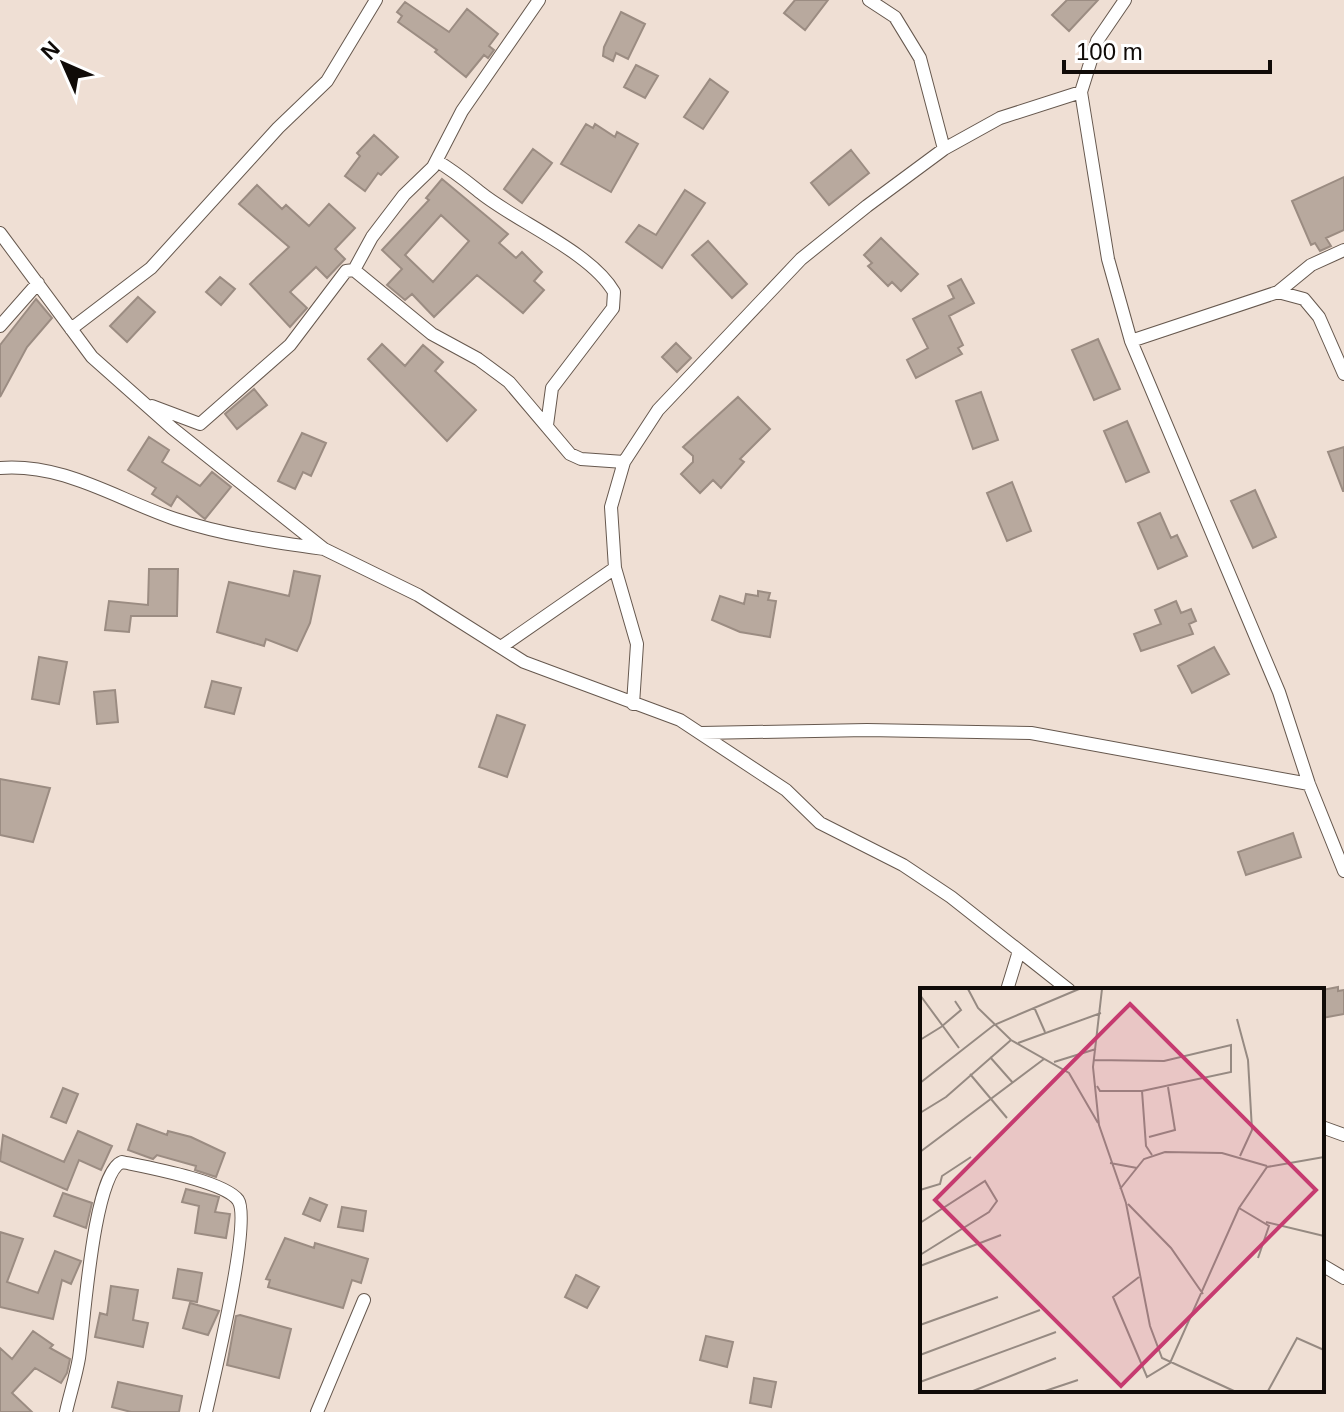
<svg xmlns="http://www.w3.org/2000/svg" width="1344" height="1412" font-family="Arial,sans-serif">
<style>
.building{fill:#b8a99e;stroke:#9b8c82;stroke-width:2;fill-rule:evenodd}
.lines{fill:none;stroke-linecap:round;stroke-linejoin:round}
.minor-casing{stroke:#66584e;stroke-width:14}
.minor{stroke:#fff;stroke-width:12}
.inset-road{fill:none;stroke:#968a82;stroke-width:2}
.view{fill:#c63b70;fill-opacity:0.15;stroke:#c63b70;stroke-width:4}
.inset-edge{fill:none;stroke:#100b08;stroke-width:4}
</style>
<rect width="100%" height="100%" fill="#efdfd4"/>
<path class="building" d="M795,0H828L805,30L784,13Z
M1067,0H1098L1069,31L1052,15Z
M405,2L449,32L467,9L498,34L489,46L494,50L488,58L484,55L466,77L435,52L437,50L398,22L402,16L397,12Z
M621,12L645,24L628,59L616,53L613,61L603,56L604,47Z
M636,65L658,76L645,98L624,87Z
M710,79L728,92L703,129L684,117Z
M586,124L593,128L595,124L615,137L617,132L638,144L611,192L561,164Z
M374,135L398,157L381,175L378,173L365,191L345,176L360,156L357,153Z
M533,149L552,163L522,203L504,189Z
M851,150L869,173L829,205L811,183Z
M1344,177V230L1326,238L1331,246L1320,251L1315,243L1311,245L1292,201Z
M442,179L508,234L499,243L516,258L522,252L542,272L534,281L544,290L523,313L477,275L434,317L412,294L405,300L387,285L402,269L382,250L429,200L426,198ZM441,215L469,241L433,282L405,255Z
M257,185L282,209L286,205L309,226L329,204L355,228L335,249L345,259L327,278L316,267L290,292L307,308L290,327L250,284L289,247L239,204Z
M685,190L705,203L662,268L626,242L639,225L656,235Z
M881,238L918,274L901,291L892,282L888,286L868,266L872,263L864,255Z
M708,241L747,284L732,298L692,255Z
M220,277L235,289L221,305L206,292Z
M961,279L974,303L949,316L963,345L958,348L962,354L916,378L907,360L928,348L913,319L954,298L948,286Z
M138,297L155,312L127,342L110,326Z
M36,299L52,318L27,347L0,397V345Z
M1098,339L1120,389L1094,400L1072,350Z
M676,343L691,358L677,372L662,357Z
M382,344L405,366L423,345L443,362L435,371L476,410L447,441L368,359Z
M254,389L267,405L237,429L225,414Z
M981,392L998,440L973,449L956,401Z
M738,397L770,429L740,459L744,462L721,488L713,480L700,493L681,474L693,462V456L683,447Z
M1127,421L1149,472L1126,482L1104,431Z
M302,433L326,443L311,476L303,472L295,489L278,481Z
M149,437L169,450L162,462L200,486L212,472L231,487L205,519L177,496L171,506L152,494L156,488L128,470Z
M1344,447V491H1343L1328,452Z
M1012,482L1031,531L1007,541L987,493Z
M1255,490L1276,537L1253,548L1231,501Z
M1160,513L1171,538L1177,535L1187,556L1158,569L1138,523Z
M149,569H178L177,616H131L129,632L105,630L109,601L148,605Z
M294,571L320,576L310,623L297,651L266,639L264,646L217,632L229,582L289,596Z
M758,591L770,593L768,600L776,601L770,637L740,632L712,620L720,596L744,604L746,594L758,596Z
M1176,601L1181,613L1191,609L1196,621L1189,624L1193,634L1141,651L1134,634L1161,624L1155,610Z
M1214,647L1229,674L1192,693L1178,666Z
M39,657L67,662L59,704L32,699Z
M212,681L241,688L234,714L205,707Z
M115,690L118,722L97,724L94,692Z
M497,715L525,725L507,777L479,767Z
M0,779L50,788L33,842L0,835Z
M1293,833L1301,857L1246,875L1238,852Z
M1338,987V991L1344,990V1014L1322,1018V990Z
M63,1088L78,1094L66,1123L51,1117Z
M137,1124L167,1135L168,1131L191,1137L225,1153L216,1177L195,1170L196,1166L157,1155L153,1159L128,1150Z
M78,1131L112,1146L101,1170L79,1160L67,1190L0,1161L3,1135L64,1162Z
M186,1189L219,1197L215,1212L230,1214L226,1238L195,1233L199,1206L182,1202Z
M63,1193L92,1203L86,1228L54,1216Z
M310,1198L327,1205L320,1221L303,1214Z
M342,1207L366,1211L363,1231L338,1227Z
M0,1232L23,1239L7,1282L38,1293L55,1251L81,1261L71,1284L62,1280L53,1319L0,1307Z
M285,1238L314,1248L315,1243L368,1259L361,1283L352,1280L343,1308L268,1287L270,1280L266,1279Z
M178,1269L202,1273L197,1302L173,1298Z
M576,1275L599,1287L587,1308L565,1297Z
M111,1286L138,1290L133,1320L148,1323L143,1347L95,1337L100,1313L107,1315Z
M190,1303L219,1311L208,1335L183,1328Z
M240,1315L291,1329L279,1378L227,1365L236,1316Z
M33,1331L53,1345L50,1348L70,1359L67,1373L61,1383L35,1368L12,1393L32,1412H0V1348L12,1359Z
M706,1336L733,1342L727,1367L700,1360Z
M754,1378L776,1382L771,1407L750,1403Z
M118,1382L182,1396L179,1412H131L112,1407Z"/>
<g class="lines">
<defs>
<path id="minor" d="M869,0L895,17L920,58L944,149
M1125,0L1097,41L1081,92L1108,259L1131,341L1279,692L1309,784L1344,871
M437,161C454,171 466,181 481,193C517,222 591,252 614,292L613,308L552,388L547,425
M0,233L92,357L172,428L324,549L418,595L524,662L680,720L786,790L820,823L903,865L951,897L1069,990
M354,270L372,237L404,195L433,167L462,111L539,0
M1278,292L1311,265L1344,250
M0,326L38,283
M71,329L151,268L278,128L327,81L376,0
M1131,341L1278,292L1304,299L1319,317L1344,374
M152,406L200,424L290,345L346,271L354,270L432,334L478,359L509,382L570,454L581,459L624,462
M0,468C64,463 116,499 175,519C223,535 274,542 324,549
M501,647L615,568
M633,704L637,644L615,568L611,507L624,462L658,410L801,259L867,206L944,149L1000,118L1081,92
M701,733L867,730L1031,733L1309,784
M1007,990L1019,951
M1322,1127L1344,1135
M1322,1265L1344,1278
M66,1412C70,1394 76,1376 79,1358C84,1326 93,1172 122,1162C146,1167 224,1181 238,1200C252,1220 213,1381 206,1412
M317,1412L364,1300"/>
</defs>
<use href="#minor" class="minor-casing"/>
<use href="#minor" class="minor"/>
</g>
<g transform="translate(920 988)">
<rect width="404" height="404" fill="#efdfd4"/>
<path class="inset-road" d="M48,1L58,20L91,52L149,85L178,135M182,1L173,79L179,137L206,215L230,338L242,370L314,403M0,7L39,60M114,19L125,44M317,31L328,72L332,142L320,168M21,39L41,22L35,13M0,52L21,39M98,55L181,25M70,69L93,95M174,72L244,73L311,57V84L222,103M134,74L176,61M50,86L87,130M0,95L74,37L159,1M177,98L180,103H222L226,158L232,167M0,125L26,109L91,52M229,149L255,142L248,99M0,164L124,71M190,175L217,180M200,201L224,171L245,164L302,165L347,178M0,202L20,196L22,188L51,169M208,216L251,260L283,306M319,220L349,238L338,270M346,234L404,248M0,235L65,193L77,213L69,224L0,267M0,278L81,247M219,289L193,309L227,389L250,375L319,220L347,179L404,169M0,337L78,309M0,367L120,322M0,394L136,344M53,403L136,370M125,403L158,392M348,403L377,350L404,362"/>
<path class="view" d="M210,16L396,202L201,398L15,212Z"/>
<rect width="404" height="404" class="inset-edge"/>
</g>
<g transform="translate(64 64) rotate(315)" stroke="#ffffff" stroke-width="6" paint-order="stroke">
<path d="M0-6L14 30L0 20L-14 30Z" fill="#100b08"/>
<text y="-12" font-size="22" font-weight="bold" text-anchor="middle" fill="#100b08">N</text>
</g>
<path d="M1064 60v12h206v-12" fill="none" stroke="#100b08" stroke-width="4"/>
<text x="1076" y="60" font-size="24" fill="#100b08" stroke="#ffffff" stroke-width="6" paint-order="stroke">100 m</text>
</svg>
